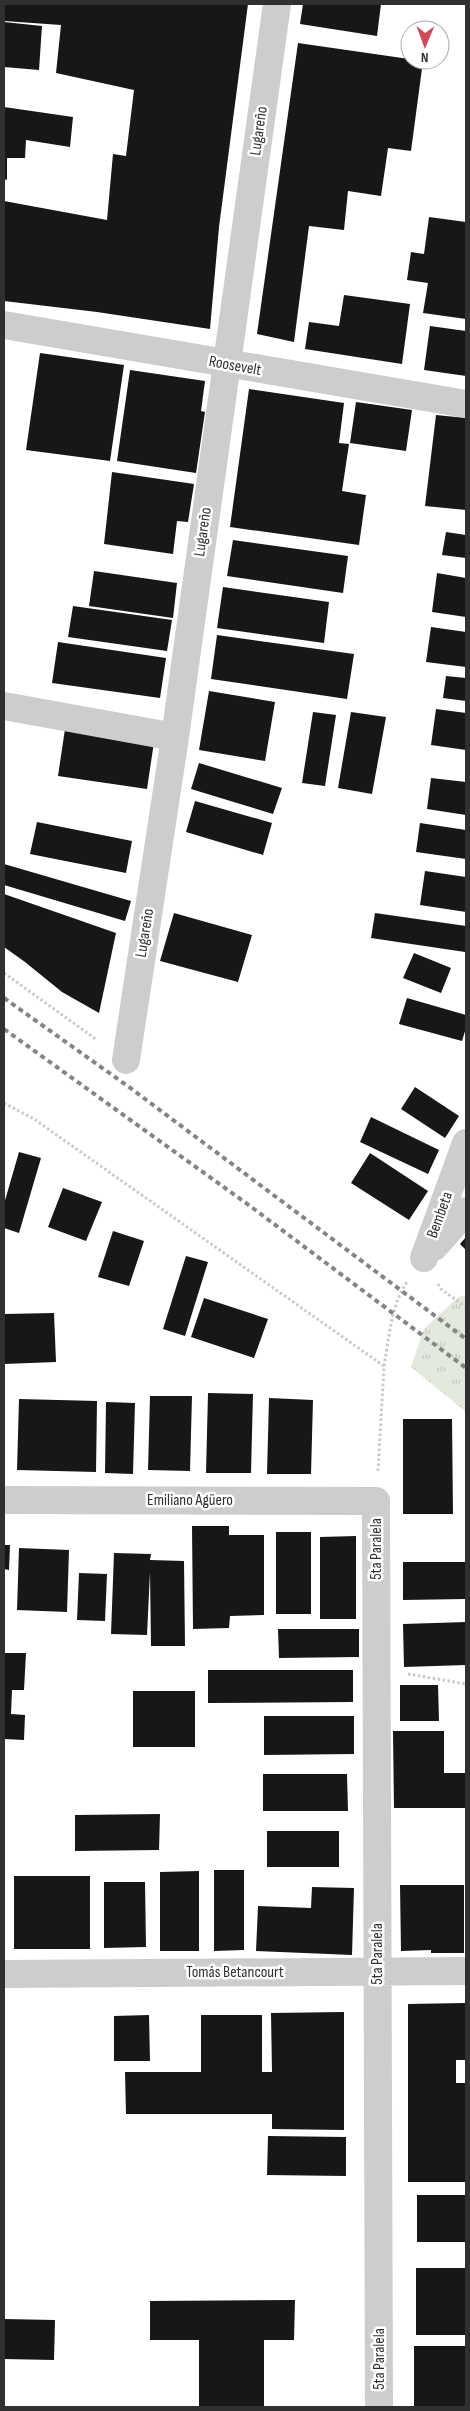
<svg xmlns="http://www.w3.org/2000/svg" width="470" height="2411" font-family="'Sofia Sans Condensed',sans-serif">
<style>
.grass{fill:url(#grass-tufts)}
.building{fill:#171717}
.lines{fill:none;stroke-linecap:round;stroke-linejoin:round}
.path{stroke:#cacaca;stroke-width:3;stroke-dasharray:2.5 2.5;stroke-linecap:butt}
.minor{stroke:#cdcdcd;stroke-width:28}
.rail{stroke:#858585;stroke-width:4;stroke-dasharray:5 4;stroke-linecap:butt}
.labels{text-anchor:middle;dominant-baseline:central;stroke-width:5;stroke-linejoin:round;paint-order:stroke}
.street-label{font-size:16px;fill:#303030;stroke:#fff}
</style>
<defs>
<pattern id="grass-tufts" width="24" height="20" patternUnits="userSpaceOnUse" patternTransform="scale(1.25)"><rect width="24" height="20" fill="#e4e9dd"/><path d="M3 7l-1-3M5 7V3M7 7l1-3M15 17l-1-3M17 17v-4M19 17l1-3" fill="none" stroke="#c4c8be"/></pattern>
</defs>
<rect width="100%" height="100%" fill="#fff"/>
<path class="grass" d="M466,1295V1412L411,1367L424,1329L458,1297Z"/>
<path class="building" d="M4,4H248L219,227L210,329L97,312L4,301V201L107,220L113,154L126,156L134,90L56,73L61,25L4,21Z
M303,4H381L377,36L300,24Z
M4,22L42,26L39,70L4,67Z
M298,43L423,61L411,151L388,148L381,196L348,191L344,230L309,226L294,342L257,334Z
M4,107L73,117L70,147L26,140L25,158H7V180L4,179Z
M429,217L466,222V319L423,313L428,283L407,280L411,252L424,254Z
M344,295L410,304L402,364L305,349L309,322L339,326Z
M430,326L466,331V376L424,370Z
M40,353L124,365L110,461L26,450Z
M130,370L205,381L201,411L205,412L196,473L117,461Z
M249,389L344,403L339,443L349,444L342,491L366,495L359,545L230,527Z
M356,402L412,410L406,451L350,443Z
M436,415L466,418V510L425,506Z
M112,472L194,484L188,522L177,521L173,554L104,544Z
M446,532L466,535V558L442,555Z
M233,540L348,556L343,593L227,576Z
M94,571L177,583L173,618L89,606Z
M437,573L466,578V617L432,612Z
M223,587L329,602L324,643L217,628Z
M73,606L172,620L167,651L68,637Z
M431,627L466,632V667L426,662Z
M217,635L354,654L347,699L211,679Z
M58,642L166,658L160,698L52,683Z
M446,676L466,678V701L443,698Z
M209,691L275,702L265,761L199,750Z
M436,709L466,713V750L431,745Z
M313,712L336,715L325,786L302,783Z
M351,712L386,717L372,794L338,788Z
M65,729L154,742L147,789L58,776Z
M199,763L282,788L273,814L191,789Z
M431,778L466,782V815L427,809Z
M195,801L272,823L263,855L186,832Z
M37,822L132,841L126,873L30,854Z
M420,823L466,830V859L416,852Z
M4,864L131,901L125,921L4,885Z
M425,871L466,877V912L420,905Z
M4,894L116,933L99,1013L62,992L25,962L4,947Z
M174,913L252,935L238,982L160,961Z
M375,913L466,926L465,952L371,938Z
M414,953L451,968L441,993L403,978Z
M407,998L466,1015V1028L462,1041L399,1024Z
M415,1087L459,1116L445,1138L401,1109Z
M371,1117L439,1150L428,1174L360,1142Z
M19,1152L41,1158L19,1233L4,1228V1204Z
M370,1153L428,1191L409,1220L351,1183Z
M63,1188L102,1202L86,1241L48,1227Z
M113,1231L144,1241L129,1286L98,1277Z
M466,1237V1250L460,1244Z
M186,1256L208,1262L185,1336L163,1329Z
M204,1298L268,1319L254,1358L191,1337Z
M54,1313L56,1362L4,1364V1314Z
M208,1393L253,1394L251,1473H206Z
M150,1396H192L190,1471L148,1470Z
M269,1398L313,1400L311,1474H267Z
M19,1399L97,1401L96,1472L17,1470Z
M106,1402L135,1403L133,1474L105,1473Z
M403,1419H452L453,1514H403Z
M192,1526H229V1535H264V1615L230,1616L229,1628L193,1629Z
M276,1532H311V1614H276Z
M356,1536V1619H320V1537Z
M4,1545H10L9,1570L4,1569Z
M19,1548L69,1550L67,1612L17,1610Z
M114,1553L151,1554L150,1560L184,1561L185,1646H151L150,1572L147,1635L111,1634Z
M403,1562H466V1599L403,1600Z
M79,1573L107,1574L105,1621L77,1620Z
M466,1622V1665L404,1667L403,1624Z
M278,1629H359V1657L279,1658Z
M4,1653H26L24,1690H12L11,1714L25,1715L24,1740L4,1739Z
M208,1670H353V1702L208,1703Z
M400,1685H438L439,1721H400Z
M133,1691H195V1747H133Z
M264,1716H354V1754L264,1755Z
M393,1731H444V1773H466V1808H394Z
M263,1774H347L348,1811H263Z
M160,1814L159,1850L75,1851V1815Z
M267,1831H339V1867H267Z
M214,1870H244V1950L214,1951Z
M199,1871V1951H160V1872Z
M14,1876H90V1949H14Z
M104,1882H145L146,1947L104,1948Z
M400,1885H464V1953H431V1950L401,1951Z
M312,1887L354,1888L352,1955L256,1951L258,1906L311,1908Z
M466,2003V2060H456V2083H466V2182H408V2004Z
M344,2012V2130L272,2129V2114H126L125,2072H201V2015H262V2072H272L271,2013Z
M149,2015L150,2061H114V2016Z
M268,2136L346,2137V2176L267,2175Z
M417,2195H466V2242H417Z
M416,2268H466V2335H416Z
M295,2300L294,2340H264V2407H199V2340H150V2301Z
M4,2319L55,2320L54,2360L4,2359Z
M414,2346H466V2407H414Z"/>
<g class="lines">
<path class="path" d="M4,973L97,1040
M4,1103L34,1119L384,1366L378,1471
M438,1284L441,1289L466,1307
M384,1366C389,1339 391,1305 407,1282
M408,1674L466,1684"/>
<path class="minor" d="M4,325L466,404
M4,706L175,737
M126,1060L175,737L277,4
M434,1247L466,1211
M424,1258L466,1143
M4,1500L376,1501L379,2407
M4,1974L466,1971"/>
<path class="rail" d="M4,998L129,1087L466,1339
M4,1029L250,1206L466,1368"/>
</g>
<g class="labels">
<g class="street-label">
<text transform="translate(259 131) rotate(-82)">Lugareño</text>
<text transform="translate(235 366) rotate(10)">Roosevelt</text>
<text transform="translate(203 532) rotate(-82)">Lugareño</text>
<text transform="translate(145 933) rotate(-81)">Lugareño</text>
<text transform="translate(440 1215) rotate(-70)">Bembeta</text>
<text x="190" y="1500">Emiliano Agüero</text>
<text transform="translate(376 1549) rotate(-90)">5ta Paralela</text>
<text transform="translate(377 1954) rotate(-90)">5ta Paralela</text>
<text x="235" y="1972">Tomás Betancourt</text>
<text transform="translate(379 2359) rotate(-90)">5ta Paralela</text>
</g>
</g>
<rect width="470" height="2411" fill="none" stroke="#303030" stroke-width="10"/>
<g transform="translate(425 45) rotate(181)"><circle r="24" fill="#ffffff" stroke="#acacac"/>
<path d="M0-4L9 19L0 12L-9 19Z" fill="#d24759"/>
<text y="-8" font-size="14" font-weight="bold" text-anchor="middle" fill="#303030">N</text>
</g>
</svg>
